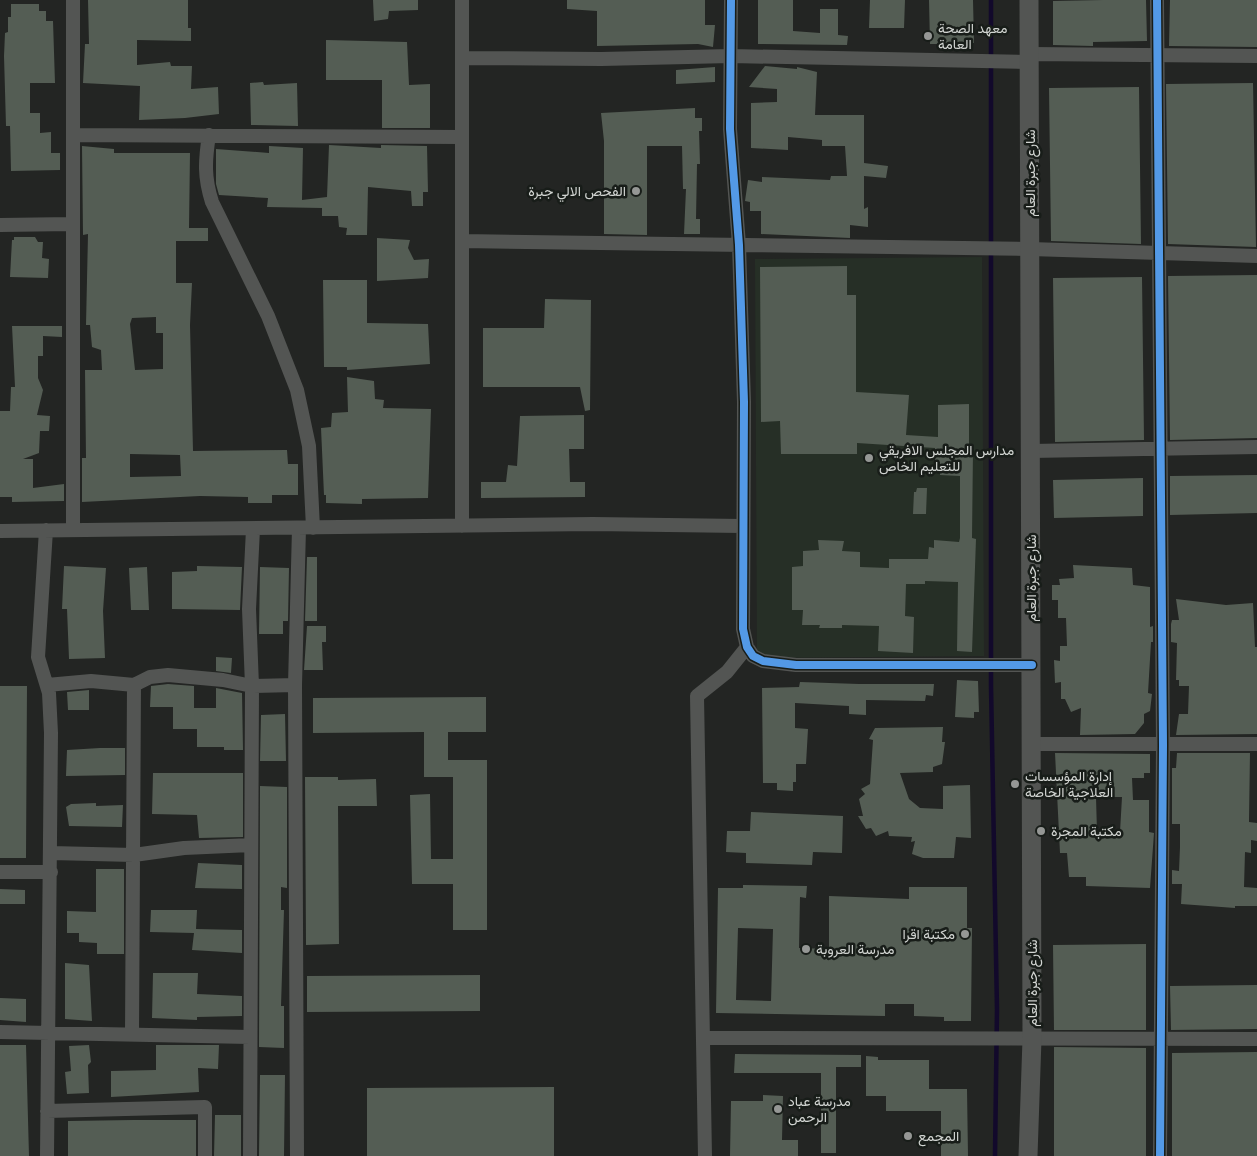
<svg xmlns="http://www.w3.org/2000/svg" width="1257" height="1156" font-family="'Public Sans',Vazirmatn,sans-serif">
<style>
.built{fill:#262f26}
.lines{fill:none;stroke-linecap:round;stroke-linejoin:round}
.stream{stroke:#12092b;stroke-width:4.5}
.building{fill:#545d54;fill-rule:evenodd}
.minor{stroke:#535553;stroke-width:14}
.secondary{stroke:#535553;stroke-width:19}
.cycleway-casing{stroke:#181d19;stroke-width:11}
.cycleway{stroke:#5399e6;stroke-width:8}
.poi-dot{fill:#959795;stroke:#181d19;stroke-width:2}
.labels{text-anchor:middle;dominant-baseline:central;stroke-width:5;stroke-linejoin:round;paint-order:stroke}
.poi-label{font-size:14px;fill:#d2d5d2;stroke:#181d19;text-anchor:start}
.street-label{font-size:14px;fill:#d2d5d2;stroke:#181d19}
</style>
<rect width="100%" height="100%" fill="#232523"/>
<path class="built" d="M982,257L984,656L757,658L755,259Z"/>
<g class="lines">
<path class="stream" d="M991,0V686L997,1009L995,1156"/>
</g>
<path class="building" d="M88,0H188V28H191V41L137,40V65L170,62L171,66H192L191,89L218,87L219,114L185,118L139,120L140,86L83,83L85,44H89Z
M373,0H418V10L389,11L388,19L374,21Z
M567,0H705V25H715L713,47L698,44L597,46V11L567,9Z
M758,0H793V31L820,33V9H838V35L848,36L847,45L758,44Z
M870,0H905L904,28H869Z
M929,0H973L974,43H963V49H950V44H930Z
M1103,0H1146L1147,41L1093,42V46L1053,45V1Z
M1170,0H1257V47L1169,46Z
M11,4H39V11H46V21H53L55,83H30V113H40V133L51,132V153H60V170L11,171L10,126H6L4,56L5,33L8,32V17H11Z
M326,40L407,42L409,85L430,84V128H382V80H326Z
M765,66L797,69V67L817,72L815,115H864V163L888,166L886,178L864,176V209L868,207V227L850,225V238L761,234V211H750V202L745,201L748,180L762,182V177L830,180L831,176H847L845,146H822V140L788,137V150L751,148V103L777,102V89L749,87Z
M715,67V82L676,84V70Z
M263,82L264,85L297,83L298,126L251,125L250,83Z
M1253,83L1256,247L1168,244L1166,84Z
M1139,87L1141,244L1051,241L1049,88Z
M695,108V118H702V131H699L700,164H697L696,219H700V234H684L686,189H683L682,146H647V235L604,234V141L601,113Z
M329,145L381,148V145L427,146L428,192H423V206H412L411,191L368,187L367,235H346L347,228L339,227L338,216H322V208L267,207L268,198L219,195L216,184V149L269,153V146L303,148L302,200L327,197Z
M82,146L114,149V153H190L189,228H208V241H176V283H192L190,325L193,451L287,450L288,464H298V495H272V503H248V497L200,496L82,502V458H86L85,370H102L101,350L92,347L90,325H86L88,234L83,235ZM156,317V333H163V369L135,370L130,324L132,318ZM130,454L180,455L181,476L130,477Z
M14,237H35L38,242H43L42,258L49,259L48,278L10,277L12,240H14Z
M377,238L410,240L408,248L414,260L429,259L428,278L377,281Z
M847,266V295H856V392L909,395L906,435L938,437V405L969,404V450H973L972,538L976,539L972,652L957,651L958,582L925,581V584H906L905,616L914,617L913,653L878,651L879,626L842,625V628H819L820,625H802L803,610H792V567L803,566V551L819,550L818,540L844,541L842,551L860,552V567L889,568V559H928L929,547L934,548V540L959,542L960,538V476L940,475V462L935,461V448L857,443V454H781L780,421L761,422L760,267Z
M1257,275V438L1170,440L1168,276Z
M1142,277L1144,440L1055,442L1053,278Z
M323,280H367V323L428,324L430,364L347,370V367H324Z
M545,299L591,300L590,410L585,411L580,387H483V328H544Z
M12,326H62V337L43,336V356H38V378L43,390L37,415L50,416L49,431H40L39,453L23,459H33V488L64,484V501L12,502V497H0V411H10L11,387H15Z
M347,377L374,381L375,399L384,400L383,408L431,409L428,498L362,499V504L326,503V495H324L321,428L331,427L332,413L348,412Z
M584,415V449H569L570,482H585V497L481,498V482H506L508,465L517,466L520,416Z
M1257,475V513L1170,515V476Z
M1143,478V516L1054,518L1053,480Z
M917,488H927L926,514H913L914,492H916Z
M307,557H317V621H305Z
M1073,565L1132,568L1133,585L1150,587V627L1153,626V642H1151L1148,693L1152,694L1150,711L1144,714V723L1135,734L1080,735L1081,708L1071,712L1065,699H1061V682L1055,683L1054,660L1060,661V646H1067L1066,618H1058V600H1052V585H1060L1059,579L1074,578Z
M64,566L106,568L103,611L105,658L69,659L67,609H62Z
M197,566L242,567L240,610L172,609V572L197,571Z
M147,567L149,610H131L129,568Z
M260,567L289,568L288,621H283V634H259Z
M1176,599L1226,605L1253,603L1255,647H1257V734L1176,735L1179,714H1188L1189,686H1179V680H1176L1177,643L1171,642V624L1172,620H1179Z
M307,626H326V642H322L323,670H304Z
M216,657L232,658L231,673L216,671Z
M957,680L978,681L979,712H974V718L955,717Z
M800,682L859,684H934L933,696L926,695L925,701L866,700V715L849,714V706L795,703V728L808,729L806,764H796V782H793V791L777,790V783H763L762,688L799,687Z
M168,684L194,686V708H216V688L242,693L243,750H224V747H197V729H173V707H150L151,686Z
M0,686H27L26,858H0Z
M89,690V710H68L67,692Z
M486,697V732H448V760H487V930H453V884H412L410,795L430,794L431,859H453V777H424V732L313,733V698Z
M285,714L286,761H260L261,715Z
M943,727L942,742H945L942,764L933,767V772L900,773L909,799L920,808L943,809V786L970,785L971,838L956,837L954,858H923L912,854L915,841L911,842L912,837L889,836L888,831L876,836L871,828L866,829L858,816H863L859,799L865,794L861,789L870,784L873,740L869,739L875,728Z
M100,748H125V775L66,776L67,750Z
M1055,753L1150,754V773H1144V778H1132L1133,800H1149V832L1154,833L1150,888L1086,886V877H1069L1067,853H1060ZM1096,797H1122L1120,832H1097Z
M1177,753H1250L1249,822L1257,823V841L1251,840V853L1245,852L1244,887L1257,888V906H1235V908L1181,904L1182,884H1172V870L1179,871L1180,847V824H1172V768H1176Z
M153,773H243V837L199,838L197,815L152,814Z
M305,777H338V780L376,779L377,806H338L339,944L306,945Z
M260,786L287,787V888L281,887V910H284L281,1006H284V1048L259,1047Z
M96,803V806L123,805L122,827L69,826L66,807L71,804Z
M751,812L843,816L842,853L813,852L812,865L746,863V853L726,852L727,831H750Z
M198,863L242,865V889L195,888Z
M96,869H124V954H97V943L79,942V933H67V911L96,912Z
M743,885L807,886L806,898L800,897L799,948L829,949V896L909,899V887H967V928H972L971,1021H944V1017L914,1016V1004H885V1016L716,1013L718,888H743ZM738,928L773,929L771,1001L736,1000Z
M0,889L25,890V904H0Z
M151,910H197L196,929L242,930V953L192,950L194,933L150,932Z
M1146,944V1030H1054L1053,945Z
M65,963L89,965L92,1021L65,1019Z
M153,973H198L197,994L242,996V1016L197,1017V1020L152,1018Z
M480,975V1011L307,1012V976Z
M1257,985V1029L1171,1030L1170,986Z
M0,998L26,999V1022L0,1020Z
M0,1045H26L29,1156H0Z
M89,1045L91,1062L88,1065L89,1093L67,1094L65,1072L71,1071L69,1046Z
M156,1045H219L218,1069L198,1068L199,1092L111,1097V1071L156,1070Z
M1054,1047L1146,1048V1156H1054Z
M1257,1052V1156H1172V1053Z
M735,1054L861,1055V1067H836V1153H821V1073H734Z
M866,1056L878,1057V1060H929V1089H967L968,1156H941V1111H886V1096H866Z
M260,1075H285L284,1156H259Z
M554,1087V1156H367V1088Z
M763,1095L783,1096L782,1140H798V1156H730L731,1101H763Z
M215,1115H241V1156H214Z
M133,1120H196V1156H68V1121Z"/>
<g class="lines">
<path class="minor" d="M462,0V526
M731,0L730,129L739,245L744,402L743,629L747,647L753,656L763,661L796,665H1032
M1157,0L1163,745L1160,1156
M1030,54L1257,56
M462,58L601,59L731,56L1030,62
M74,135L462,137
M209,135C205,161 204,177 212,202L268,316L297,390L309,446L313,528
M0,225L72,224
M462,241L1030,249L1257,256
M1031,451L1257,447
M46,530L38,657L49,693L51,733L47,1156
M73,530V0
M0,531L593,524L742,526
M47,685L91,681L134,685L150,677L168,675L223,680L252,686L295,685
M1031,744H1257
M51,853L134,855L184,848L251,845
M0,872H51
M0,1032L250,1037
M132,1034L134,685
M703,1038L1257,1039
M47,1111L205,1107V1156
M250,1156L252,686L249,609L253,529
M297,1156L295,685L299,528
M705,1156L697,696L727,672L747,647"/>
<path class="secondary" d="M1028,1156L1032,1039L1029,0"/>
<defs>
<path id="cycleway" d="M731,0L730,129L739,245L744,402L743,629L747,647L753,656L763,661L796,665H1032
M1157,0L1163,745L1160,1156"/>
</defs>
<use href="#cycleway" class="cycleway-casing"/>
<use href="#cycleway" class="cycleway"/>
</g>
<g class="poi-dot">
<circle cx="928" cy="36" r="5"/>
<circle cx="636" cy="191" r="5"/>
<circle cx="869" cy="458" r="5"/>
<circle cx="1015" cy="784" r="5"/>
<circle cx="1041" cy="831" r="5"/>
<circle cx="965" cy="934" r="5"/>
<circle cx="806" cy="949" r="5"/>
<circle cx="778" cy="1109" r="5"/>
<circle cx="908" cy="1136" r="5"/>
</g>
<g class="labels">
<g class="poi-label">
<text x="938" y="28">معهد الصحة<tspan x="938" dy="16">العامة</tspan></text>
<text x="626" y="191" text-anchor="end">الفحص الالي جبرة</text>
<text x="879" y="450">مدارس المجلس الافريقي<tspan x="879" dy="16">للتعليم الخاص</tspan></text>
<text x="1025" y="776">إدارة المؤسسات<tspan x="1025" dy="16">العلاجية الخاصة</tspan></text>
<text x="1051" y="831">مكتبة المجرة</text>
<text x="955" y="934" text-anchor="end">مكتبة اقرا</text>
<text x="816" y="949">مدرسة العروبة</text>
<text x="788" y="1101">مدرسة عباد<tspan x="788" dy="16">الرحمن</tspan></text>
<text x="918" y="1136">المجمع</text>
</g>
<g class="street-label">
<text transform="translate(1030 173) rotate(-90)">شارع جبرة العام</text>
<text transform="translate(1031 578) rotate(-90)">شارع جبرة العام</text>
<text transform="translate(1032 983) rotate(-90)">شارع جبرة العام</text>
</g>
</g>
</svg>
